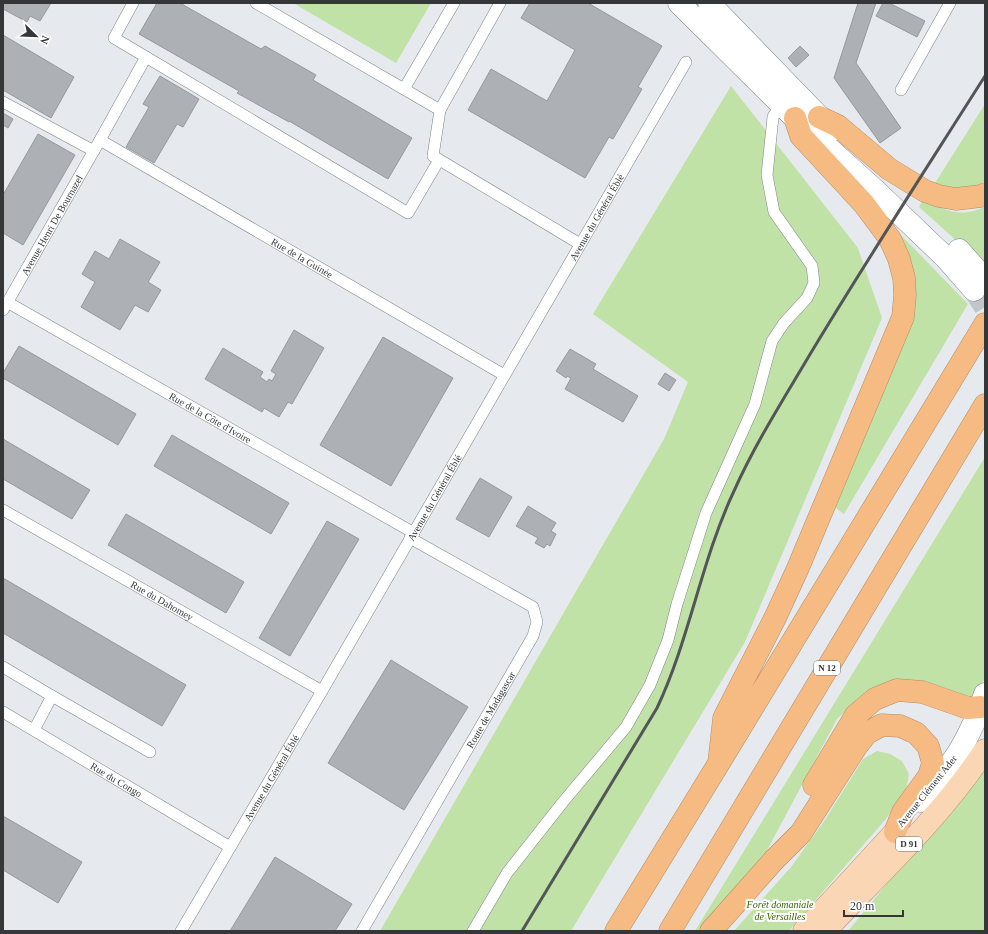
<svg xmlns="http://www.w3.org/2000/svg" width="988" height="934" font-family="'Times New Roman',serif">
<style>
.green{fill:#c0e2a6}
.building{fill:#adb1b6;stroke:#95999e}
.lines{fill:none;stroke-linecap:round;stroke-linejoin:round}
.secondary-tunnel{stroke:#c2c6ca;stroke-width:22;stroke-dasharray:22 11;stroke-linecap:butt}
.lane-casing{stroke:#7f8388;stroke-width:12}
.secondary-casing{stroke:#7f8388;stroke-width:23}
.primary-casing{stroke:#b28c68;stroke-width:23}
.highway-casing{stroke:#b28c68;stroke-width:23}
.lane{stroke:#fff;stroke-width:11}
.secondary{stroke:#fff;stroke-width:22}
.primary{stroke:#fad6b4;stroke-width:22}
.highway{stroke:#f6bb82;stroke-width:22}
.rail{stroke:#535557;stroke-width:3}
.labels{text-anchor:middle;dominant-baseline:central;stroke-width:4;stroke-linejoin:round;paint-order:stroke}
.shield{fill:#fff;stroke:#717274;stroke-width:1}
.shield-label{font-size:9px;font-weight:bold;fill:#343638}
.street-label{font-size:10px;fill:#343638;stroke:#fff}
.park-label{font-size:10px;font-style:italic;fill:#3a6500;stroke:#fff}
</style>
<rect width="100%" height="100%" fill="#e6eaef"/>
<path class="green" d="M293,3H431L396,63Z
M731,86L858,248L882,318L745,642L571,931H380L664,439L688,382L593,314Z
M985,104V181L977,185L956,189L935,183Z
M923,199C948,211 958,218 985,207V273L959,243L919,207Z
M901,235L968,304L844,514L832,505L902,343Z
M985,457V676L975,704L885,687L861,696L837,719L764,856L702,931H695Z
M877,751L890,754L902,761L909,774L906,791L885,820L789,931H734L791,867L825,820L863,759Z
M985,764V931H848Z"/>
<path class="building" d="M3,3H51L40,21L30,16L27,22L3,9Z
M157,3H180L261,49L265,46L316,75L313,80L412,138L388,179L289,121V122L237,93L239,91L139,34Z
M530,3H588L662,46L638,87L642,89L613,139L609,137L585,178L468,110L491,69L547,101L575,50L521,18Z
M858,3H876L856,63L901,128L880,143L834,78Z
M883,3H889L925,21L917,37L876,16Z
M3,35L74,77L51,118L3,90Z
M800,46L809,55L796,67L788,58Z
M160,76L199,99L183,127L177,124L154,163L126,147L149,107L143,104Z
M3,113L13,119L8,128L3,125Z
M38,134L75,155L23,245L3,233V195Z
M120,239L160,262L148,282L161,290L148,312L135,305L120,330L81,307L95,282L82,274L95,251L109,259Z
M294,330L324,348L292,404L288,402L279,417L264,408L262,412L205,379L223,348L263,372L260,377L267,382L269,379L272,381L276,374L271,371Z
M383,337L453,378L391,486L320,445Z
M19,346L136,414L118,445L3,378V373Z
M570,349L596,364L593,369L638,396L623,422L565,389L571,378L567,376L566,378L556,371Z
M665,373L676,380L669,391L658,384Z
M172,435L289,503L271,534L154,466Z
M3,439L90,490L72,519L3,479Z
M480,478L512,497L489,537L456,519Z
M528,506L556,523L551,531L556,534L550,546L547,544L544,548L535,543L538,538L516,526Z
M126,514L244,582L226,613L108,545Z
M327,521L359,539L290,656L259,638Z
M3,578L186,685L162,726L3,633Z
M391,660L468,707L404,810L328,763Z
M3,816L82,862L58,903L3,870Z
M275,857L352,904L335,931H230Z"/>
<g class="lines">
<path class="secondary-tunnel" d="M974,290L985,307"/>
<defs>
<g id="lane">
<path d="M256,3L440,110L500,3"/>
<path d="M146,57L408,213L439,160"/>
<path d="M404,89L454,3"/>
<path d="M901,90L950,3"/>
<path d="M3,102L94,151"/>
<path d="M440,110L433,156L580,244"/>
<path id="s1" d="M100,140L504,375"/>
<path id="s2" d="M7,302L414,533"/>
<path id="s3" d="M3,310L100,140L146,57L114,38L133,3"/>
<path id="s4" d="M3,510L322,691"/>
<path d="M3,667L52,696"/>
<path id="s5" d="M3,712L230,847"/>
<path d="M34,730L52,696L150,752"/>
<path id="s6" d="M181,931L322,691L686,62"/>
<path id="s7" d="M362,931L533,636L537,622L533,607L410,538"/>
<path d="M473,931L507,873L563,802L626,727L650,685L668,640L677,604L706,513L755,404L772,341L784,323L807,298L814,283L812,266L774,212L767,175L773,117L781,104"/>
</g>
<path id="secondary" d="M679,3L795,118L876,191L945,257L974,290
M709,3L832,130
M959,250L982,276
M920,801C934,785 949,768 960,750C970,733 979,712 985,694"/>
<path id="primary" d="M804,931L895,832
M825,931C880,873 941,817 985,750"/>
<path id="highway" d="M819,117L838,126L889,169L925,191L939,196L956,199L981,196L985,194
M719,763L724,718L776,616L798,568L903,317L905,295L904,278L899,259L890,239L864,204L801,136L795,118
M814,785L856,715L875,699L897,690L922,692L968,708L981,707
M616,931L719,763L985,324
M670,931L985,405
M711,931L774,860L801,833L856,747L867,733L882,725L900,726L916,733L928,746L933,763L929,776L903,812L895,832"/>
</defs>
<use href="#lane" class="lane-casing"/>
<use href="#secondary" class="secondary-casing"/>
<use href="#primary" class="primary-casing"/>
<use href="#highway" class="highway-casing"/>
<use href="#lane" class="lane"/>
<use href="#secondary" class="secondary"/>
<use href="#primary" class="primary"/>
<use href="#highway" class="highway"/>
<path class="rail" d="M522,931L657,708C690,638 701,561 734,491C755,444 783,400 809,356C866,261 926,169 985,76"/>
</g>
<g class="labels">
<g class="shield">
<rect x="814" y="661" width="26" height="14" rx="3"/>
<rect x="896" y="837" width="26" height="14" rx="3"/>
</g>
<g class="shield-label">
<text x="827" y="668">N 12</text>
<text x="909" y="844">D 91</text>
</g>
<g class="street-label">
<text stroke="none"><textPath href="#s6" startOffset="826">Avenue du Général Éblé</textPath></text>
<text stroke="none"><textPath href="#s3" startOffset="98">Avenue Henri De Bournazel</textPath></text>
<text stroke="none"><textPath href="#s1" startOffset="234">Rue de la Guinée</textPath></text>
<text stroke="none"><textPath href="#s2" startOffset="234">Rue de la Côte d'Ivoire</textPath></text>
<text stroke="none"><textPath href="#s6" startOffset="502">Avenue du Général Éblé</textPath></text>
<text stroke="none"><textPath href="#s4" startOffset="183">Rue du Dahomey</textPath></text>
<text stroke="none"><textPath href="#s7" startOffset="256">Route de Madagascar</textPath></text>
<text stroke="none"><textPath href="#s6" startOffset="178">Avenue du Général Éblé</textPath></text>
<text stroke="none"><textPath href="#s5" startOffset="132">Rue du Congo</textPath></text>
<text transform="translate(927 791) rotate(-51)">Avenue Clément Ader</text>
</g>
<g class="park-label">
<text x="780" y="904">Forêt domaniale<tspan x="780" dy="12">de Versailles</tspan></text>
</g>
</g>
<rect width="988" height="934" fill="none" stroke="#343638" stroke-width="8"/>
<g transform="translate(36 36) rotate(113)" stroke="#ffffff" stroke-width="3" paint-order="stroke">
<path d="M0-3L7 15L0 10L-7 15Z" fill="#343638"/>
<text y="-6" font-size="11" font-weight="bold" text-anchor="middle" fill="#343638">N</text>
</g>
<path d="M844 910v6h59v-6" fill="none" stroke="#343638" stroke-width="2"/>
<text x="850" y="910" font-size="12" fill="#343638" stroke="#ffffff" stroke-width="3" paint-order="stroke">20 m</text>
</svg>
